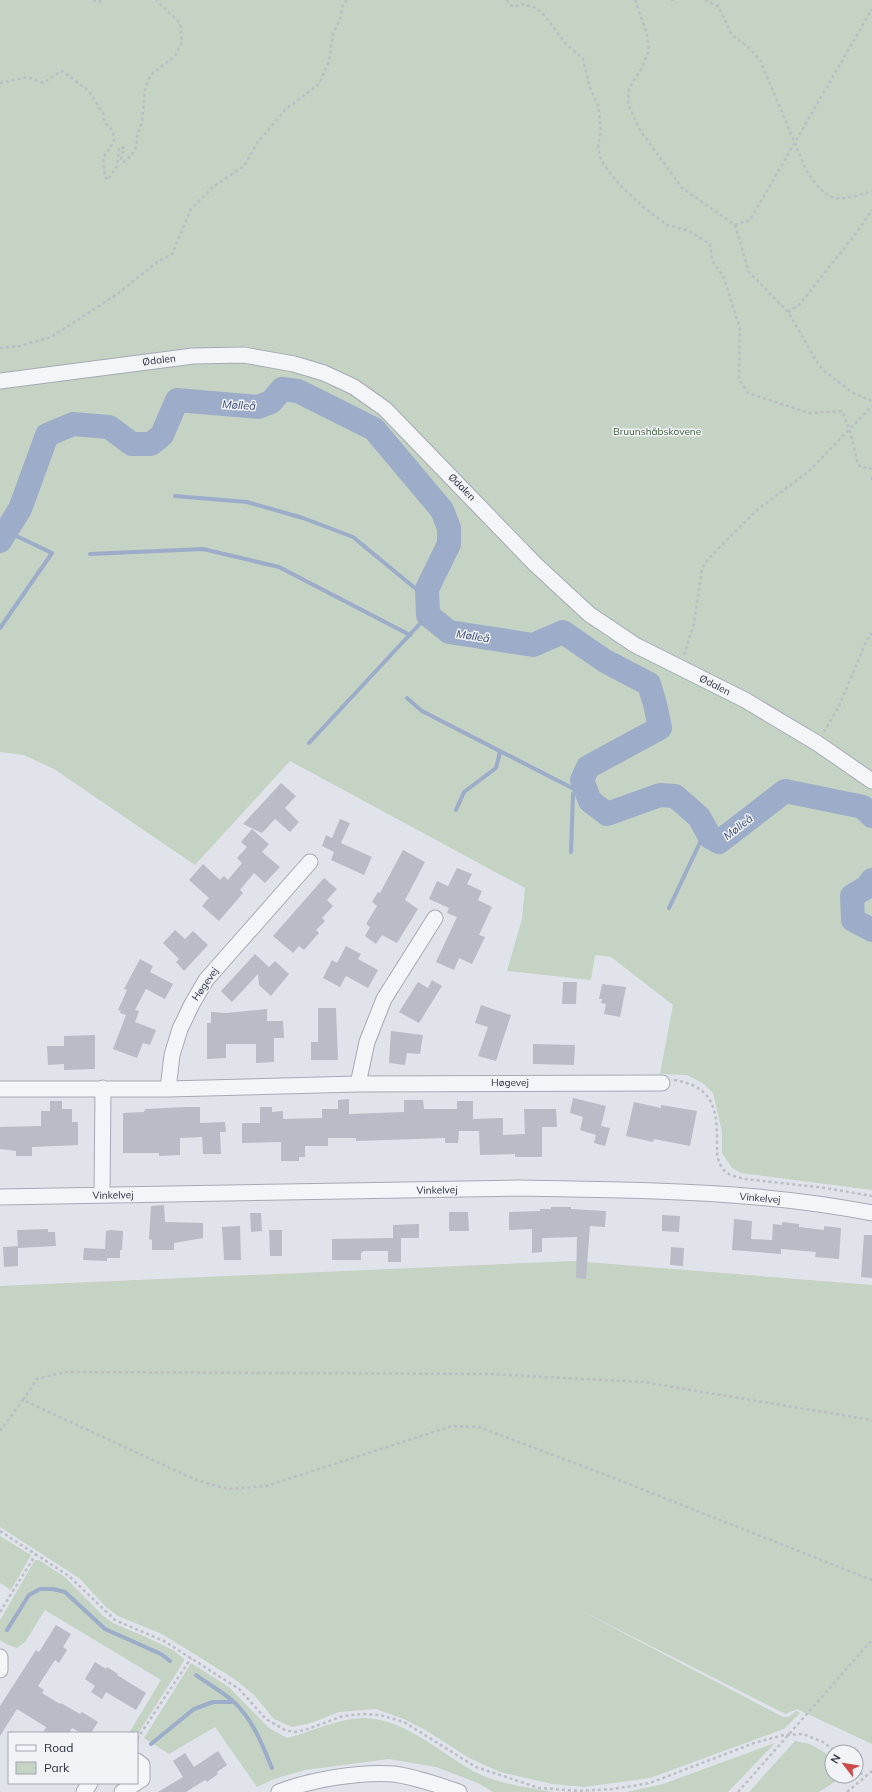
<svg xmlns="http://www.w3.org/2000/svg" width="872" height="1792" font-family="Mulish,sans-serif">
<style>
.green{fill:#c4d3c3}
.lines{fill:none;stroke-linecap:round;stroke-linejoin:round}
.stream{stroke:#9dacc9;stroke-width:4}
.river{stroke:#9dacc9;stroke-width:24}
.building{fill:#b9bcc6}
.minor-casing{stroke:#a6a9b4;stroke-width:17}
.path{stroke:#bbbec5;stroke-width:2.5;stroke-dasharray:3 3;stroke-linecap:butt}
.minor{stroke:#f4f5f8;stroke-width:15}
.labels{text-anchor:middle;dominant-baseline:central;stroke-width:3;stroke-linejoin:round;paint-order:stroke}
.street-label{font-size:10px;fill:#2a2f41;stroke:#f1f3f7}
.park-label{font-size:10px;fill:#395d37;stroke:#f1f3f7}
.water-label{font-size:11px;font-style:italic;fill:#354774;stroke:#f1f3f7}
</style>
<rect width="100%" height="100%" fill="#e1e3ea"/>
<path class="green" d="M0,0H872V1190L741,1173L732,1168L722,1153V1132L713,1093L704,1084L687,1075L660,1074L673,1005L611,957L595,955L591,980L507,971L522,919L525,888L290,761L195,865L54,769L24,755L0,752Z
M574,1261L872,1285V1744L797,1709L785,1714L576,1608L783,1717H789L796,1711L800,1713L784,1729L650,1778L584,1787L552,1784L500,1772L469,1758L427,1731L404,1719L376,1709L339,1712L311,1723L292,1727L274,1719L254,1695L236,1680L162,1634L118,1616L105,1606L79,1578L0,1527V1286Z
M0,1536L31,1555L11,1590L0,1583Z
M35,1560H39L65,1577L102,1615L113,1623L146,1637L173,1650L184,1659V1661L137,1735V1733H129L161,1680L45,1610L25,1642L17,1648L6,1644L0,1640V1620Z
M191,1663L229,1687L269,1728L287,1738C311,1732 336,1719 361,1718C404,1717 440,1753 475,1772C498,1784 527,1787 552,1792H493L478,1783L436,1767L389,1759L305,1770L274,1779L257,1787L215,1727L169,1754L144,1738Z
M795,1741L810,1744L832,1757V1776H844L819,1792H749Z
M775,1743L728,1792H626L663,1784Z"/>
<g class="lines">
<path class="stream" d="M175,496L247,502L303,518L353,537L427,598
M90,554L203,549L279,567L410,635
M0,628L52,553L6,531
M407,698L422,711L576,790
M309,743L428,615
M456,810L464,792L496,768L500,752
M571,852L573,794L582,780
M669,908L706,830
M7,1630L29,1595L40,1589H53L65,1592L105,1629L161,1654L170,1661
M196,1675C208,1684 223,1692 234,1702C253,1720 262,1744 272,1768
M151,1744L194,1709L213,1702H232"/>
<path class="river" d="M0,541L20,509L47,435L73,424L109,427L132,444H151L162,435L177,400L258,407L271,402L282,389L298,391L374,429L442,510L449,528V544L427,589L428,615L449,632L533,645L563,632L605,661L649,684L655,704L660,728L588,767L582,780L590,801L607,814L660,795L675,796L699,817L710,837L719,842L785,791L863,807L872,816
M872,880L867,887L852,896L853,920L872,930"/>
</g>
<path class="building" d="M281,783L296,796L285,808L299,822L290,832L275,819L262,833L243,824Z
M340,819L350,823L341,843L372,857L364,875L331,860L334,852L322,846L326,835L332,838Z
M252,829L269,844L262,852L280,867L265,883L254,873L240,890L243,893L219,921L202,906L209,898L189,880L203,864L220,880L224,876L228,880L242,863L237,858L247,847L241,842Z
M403,850L425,862L405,900L418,909L397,943L382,935L376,944L365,936L370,927L366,924L377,906L372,902L378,892L380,893Z
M457,868L472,874L467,884L482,891L478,900L492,907L479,935L485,937L472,964L459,958L454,970L436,962L457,917L447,913L449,908L429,899L437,881L448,886Z
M324,878L337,889L327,900L333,906L322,918L325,921L316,930L319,933L304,950L299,946L293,953L273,936Z
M175,930L185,939L193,931L208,945L184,971L176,962L179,959L163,943Z
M346,946L361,954L358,959L378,970L368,988L346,976L340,987L323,978L332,960L337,963Z
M255,954L269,967L275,961L289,974L271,996L259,985L258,974L232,1002L221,991Z
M140,959L153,966L150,972L173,984L165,999L146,989L135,1010L139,1011L135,1022L156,1030L150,1045L143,1043L137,1058L113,1049L126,1015L120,1013L121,1011L118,1010L127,990L124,989Z
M432,980L442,986L419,1023L399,1012L418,982L428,988Z
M563,982H577L576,1004H562Z
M602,984L626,987L620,1017L604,1014L606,1004L601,1003L602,999H599Z
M481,1005L511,1015L496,1061L478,1056L488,1027L475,1023Z
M318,1008H336L338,1060H311V1042H318Z
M267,1009V1021H283L284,1038H274V1062L256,1063V1044H226V1058L207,1059V1023H211V1012L226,1013Z
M391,1031L423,1035L420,1054L407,1053L405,1065L389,1063Z
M95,1035V1069L64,1070V1064L48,1065L47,1046H64V1036Z
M533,1044L575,1045L574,1065L533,1064Z
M573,1098L606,1106L601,1126L610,1128L605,1146L594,1143L596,1135L580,1130L583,1117L570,1113Z
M349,1099V1114L404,1112V1100H423L424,1109H457V1101H473V1119L503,1118V1135L525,1134L524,1109H556L557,1127H542V1157H515V1154L480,1155L479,1131H459L458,1143H445V1138L356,1141V1138H328V1146H305V1157H299V1161H281V1142L242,1143V1123H260V1107H272V1112L283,1111V1119L322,1118V1109H338V1100Z
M50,1101H62V1109H72V1122H78V1145L32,1147V1156H16V1151L0,1149V1127L41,1126V1111H50Z
M634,1102L661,1108V1105L697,1111L690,1146L654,1139L653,1142L626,1136Z
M186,1107H200V1123L225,1122L226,1132H220L221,1154H203L202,1137L180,1138V1155L159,1156V1153H123V1113L144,1112L145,1109Z
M164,1205L165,1222L203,1223V1238L174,1243V1250H152V1240L149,1239L151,1206Z
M551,1207H571V1209L606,1211L605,1227L590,1226L586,1279L576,1278L577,1237L542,1238V1252L532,1253V1229L509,1230V1212L540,1211V1209H551Z
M449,1212H468L469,1231H449Z
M250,1213H261L262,1231L251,1232Z
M662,1215L680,1216L679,1232L662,1231Z
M734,1219L752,1221L751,1239L772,1240L773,1224L782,1225V1222L799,1224V1227L824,1230V1226L841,1228L839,1259L815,1257L816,1252L781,1249V1254L732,1250Z
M419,1224V1238H401V1262H388V1251H364L361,1253V1260H332V1239L393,1238V1225Z
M240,1226L241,1260H224L222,1227Z
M48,1229V1232H55L56,1246L18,1248L17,1230Z
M110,1230L123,1231L122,1250H120V1258H107V1261L83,1260L84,1248L105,1249L106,1231Z
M269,1230H282V1256H270Z
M864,1235H872V1278L861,1277Z
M18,1246V1266L4,1267L3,1247Z
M671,1247L684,1248L683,1266L670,1265Z
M56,1625L71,1634L63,1647L67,1650L59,1663L55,1660L38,1686L44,1690L42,1693L60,1704L61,1703L80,1714L82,1712L98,1722L91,1733H81L72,1728L69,1733H43L46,1727L17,1709L0,1736V1706L36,1650L39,1652Z
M95,1662L106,1669L107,1667L118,1674L117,1675L146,1693L136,1710L106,1692L102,1699L91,1692L95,1686L85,1679Z
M218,1751L227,1765L217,1772L218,1774L207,1782L205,1780L186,1792H158L183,1777L173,1761L185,1753L194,1767Z"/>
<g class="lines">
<defs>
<path id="minor" d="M0,381L193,356L244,355L294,364L324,373L354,387L385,409L535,564L589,614L635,645L745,700L817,743L872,781
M358,1084L367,1042L384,999L435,918
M0,1089H168L358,1084L662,1083
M168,1089L172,1055L180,1029L192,1004L206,980L310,862
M102,1195L103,1088
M0,1197L518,1188C636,1190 756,1190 872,1213
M0,1657V1670
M137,1761L142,1765V1779L137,1782
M84,1792L90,1783
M122,1792L136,1783
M279,1792C309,1780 361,1771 394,1774C416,1777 438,1785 459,1792"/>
</defs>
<use href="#minor" class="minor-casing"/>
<path class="path" d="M93,0L99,2L102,0
M507,0L509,4L514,7L522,4L536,8L544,15L566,44L583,59L590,88L598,105L601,131L598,145L600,157L604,165L618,183L642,206L667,225L689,231L710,244L712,260L724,278L740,329L739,379L748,393L809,413L842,411L849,428L858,464L862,468L868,467L872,470
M635,0L647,34L649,51L640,71L629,88L628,104L640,130L682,188L735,225L749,272L788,312L814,357L823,370L853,393L872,401
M671,0H674
M705,0L718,6L732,35L748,47L760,60L807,172C829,204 836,202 872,191
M0,83L28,77L43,83L62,71L88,90L103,113L105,123L110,127L114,136V142L103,158L105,177L108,180L117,166L119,147L124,148L121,160L124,162L131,156L137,145L136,139L142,122L145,90L148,80L153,73L175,56L182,42L180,23L156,0
M735,225L750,220L872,9
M788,312L800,304L857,232L872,210
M0,348L20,346L51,337L116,295L157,262L172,254L191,209L213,187L244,166L258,142L285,110L319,84L329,61L333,33L340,20L343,4L347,0
M872,477V481
M684,655L694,623L702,569L708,559L757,510L808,472L872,406
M824,732L839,706L866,642L872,633
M674,1080C710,1086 717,1104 717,1139C717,1150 716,1160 723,1169C727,1175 737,1177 745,1179L826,1188L872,1196
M23,1400L37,1379L65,1372L489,1374L643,1382L872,1420
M0,1431L23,1400L196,1480L228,1489L266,1486L452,1426L479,1427L606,1475L872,1580
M0,1531L69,1576L115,1620L164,1641L239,1689L266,1719L285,1730L295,1732L305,1730L343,1716L362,1714L380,1715L404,1722L476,1767L539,1788L579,1791L613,1789L650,1783L754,1743L784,1735L803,1734L823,1742L837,1752
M0,1612L36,1554
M137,1739L191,1658
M856,1768L864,1777
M738,1792L872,1640
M847,1792L872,1771"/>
<use href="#minor" class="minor"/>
</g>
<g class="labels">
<g class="street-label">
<text transform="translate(159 360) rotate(-7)">Ødalen</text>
<text transform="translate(462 487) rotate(45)">Ødalen</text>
<text transform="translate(715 685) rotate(27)">Ødalen</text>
<text transform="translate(205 984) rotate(-55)">Høgevej</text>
<text x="510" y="1082">Høgevej</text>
<text transform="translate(437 1190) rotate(-1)">Vinkelvej</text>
<text transform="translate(113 1195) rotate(-1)">Vinkelvej</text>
<text transform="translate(760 1198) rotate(5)">Vinkelvej</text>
</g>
<g class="park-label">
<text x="657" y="431">Bruunshåbskovene</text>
</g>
<g class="water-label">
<text transform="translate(239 405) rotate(3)">Mølleå</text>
<text transform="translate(473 636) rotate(9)">Mølleå</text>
<text transform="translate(738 827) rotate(-38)">Mølleå</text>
</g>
</g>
<rect x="8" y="1732" width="130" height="52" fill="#f1f3f7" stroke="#a1a5ae"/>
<rect x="16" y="1745" width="20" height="6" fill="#f4f5f8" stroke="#a1a5ae"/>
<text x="44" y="1752" font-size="12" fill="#2a2f41">Road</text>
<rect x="16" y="1762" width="20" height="12" fill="#c4d3c3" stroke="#a1a5ae"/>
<text x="44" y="1772" font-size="12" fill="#2a2f41">Park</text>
<g transform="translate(844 1764) rotate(301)"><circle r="19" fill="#f1f3f7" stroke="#a1a5ae"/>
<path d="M0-3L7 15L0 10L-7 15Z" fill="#cc4a49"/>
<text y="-6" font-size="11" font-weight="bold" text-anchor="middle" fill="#2a2f41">N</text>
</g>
</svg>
